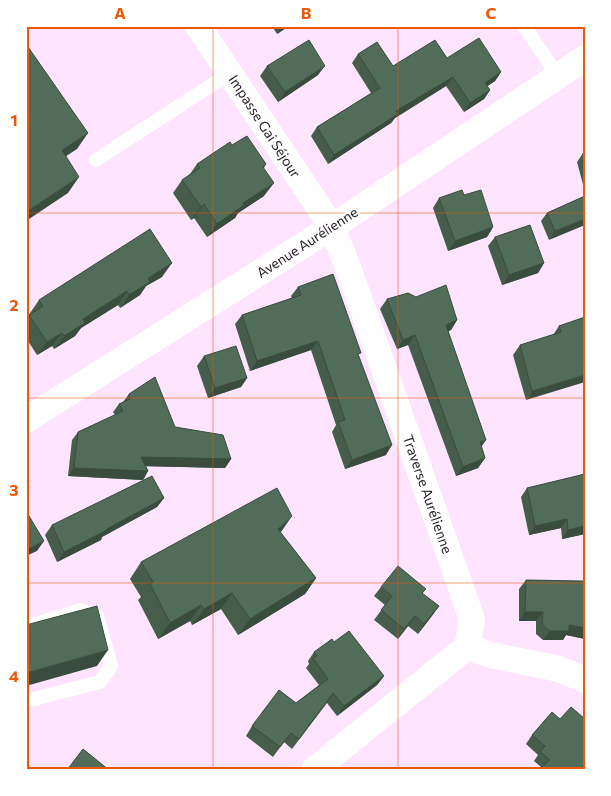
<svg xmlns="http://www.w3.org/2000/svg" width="611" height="796" font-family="Commissioner,sans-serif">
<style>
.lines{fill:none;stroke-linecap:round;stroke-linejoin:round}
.service{stroke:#fff;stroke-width:14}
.minor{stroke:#fff;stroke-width:26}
.wall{fill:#465d4c}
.shaded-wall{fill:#394c3e}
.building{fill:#516c58;stroke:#394c3e}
.grid{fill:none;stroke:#e8590c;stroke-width:1;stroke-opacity:0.55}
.labels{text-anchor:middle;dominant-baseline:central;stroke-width:5;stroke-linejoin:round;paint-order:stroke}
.street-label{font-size:14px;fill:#271e27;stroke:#fff}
.neatline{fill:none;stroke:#e8590c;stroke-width:2}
.grid-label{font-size:16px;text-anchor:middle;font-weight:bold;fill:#e8590c}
</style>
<rect width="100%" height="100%" fill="#fee4fe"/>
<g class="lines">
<path class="service" d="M524,26L557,75
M96,160L230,73
M26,627L81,610L97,616L111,666L100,682L26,701"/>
<path class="minor" d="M198,26L332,227L349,270L472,619L467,647L491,655L559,669L585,680
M26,420L332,227L585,58
M314,770L467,647"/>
</g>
<path class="wall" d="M272,26H289L277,34Z
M358,54L393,66L447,58L501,72L495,81L487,86L490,90L484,99L464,112L446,86L395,118L391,123L328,164L311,136L317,127L371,93L352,63Z
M267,66L318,75L278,102L260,76Z
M232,145L266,164L264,168V196L238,213L235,218L207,237L194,218L191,220L173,193L182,180L190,174L197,164Z
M585,152V192L577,162L583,153Z
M585,196L549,240L541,221L547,213Z
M439,198L493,227L487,237L448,251L433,208Z
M495,237L544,263L538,273L502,285L488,246Z
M162,277L146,286L140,295L120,308L118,305L81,328L75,336L54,349L52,346L37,355L26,338V319L39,300Z
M298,287L358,356L386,455L345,469L332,432L336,425L311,350L250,371L235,324L242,315L292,298L291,296Z
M387,299L457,320L451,330L448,331L485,458L478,468L456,476L408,345L397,349L380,309Z
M585,317L526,400L513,355L520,345L553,335L559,326Z
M204,356L247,378L241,387L208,398L197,366Z
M129,394L175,427L231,459L225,468L146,466L148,471L143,480L68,476L72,440L78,432L115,415L113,412L119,404L123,402Z
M585,474V534L562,539L561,528L529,535L521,497L527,488Z
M164,498L157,507L102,537L101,540L57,562L45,535L52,525Z
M280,532L316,578L305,594L238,635L221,609L192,625L190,621L158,639L138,600L141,597L130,579L141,562Z
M526,580L585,581V639L566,635L563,640H543L536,634V621H519V589Z
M381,587L426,589L422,594L439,606L418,634L408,626L398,639L374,620L385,605L374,596Z
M334,642L384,676L377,685L337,716L327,703L292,749L284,742L273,757L246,736L252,726L296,703L319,685L306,668L309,664L308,661L314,652Z
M560,719L585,770L541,767L534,761L538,755L526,744L532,735Z"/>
<path class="shaded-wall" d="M283,26H289L277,34Z
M325,66L318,75L278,102L285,92Z
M501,72L495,81L479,92L485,83Z
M453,77L446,86L395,118L391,123L328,164L334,155L396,111Z
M490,90L484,99L464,112L470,103Z
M88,133L77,149L51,166L62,150Z
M79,177L68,193L26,221V212Z
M274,183L264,196L238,213L235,218L207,237L217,224L243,203Z
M204,204L194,218L191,220L201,207Z
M585,219V225L549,240L555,231Z
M493,227L487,237L448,251L455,241Z
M172,263L162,277L146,286L140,295L120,308L129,295L148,278Z
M544,263L538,273L502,285L509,275Z
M127,291L118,305L81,328L75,336L54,349L64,336L83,319Z
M457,320L451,330L439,335L446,325Z
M62,333L52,346L37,355L47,342Z
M415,335L408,345L397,349L403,340Z
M318,341L311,350L250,371L257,361Z
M585,375V382L526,400L532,391Z
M247,378L241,387L208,398L215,388Z
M486,440L480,449V442Z
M392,445L386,455L345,469L352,460Z
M141,457L231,459L225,468L135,466Z
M485,458L478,468L456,476L463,467Z
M74,468L148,471L143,480L68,476Z
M164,498L157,507L102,537L101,540L57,562L64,552Z
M292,516L281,532L267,546L278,529Z
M567,519L561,528L529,535L535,526Z
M585,526V534L562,539L568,530Z
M44,541L37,551L26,556V550Z
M316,578L305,594L238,635L250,619Z
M232,593L221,609L192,625L204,609Z
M201,605L190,621L158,639L170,623Z
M439,606L432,616L418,634L424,624Z
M525,612H543L536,621H519Z
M415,616L408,626L398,639L404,629Z
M569,625L585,628V639L566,635L563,640H543L550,631Z
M108,650L97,666L26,686V673Z
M384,676L377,685L337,716L344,706Z"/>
<path class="building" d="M479,38L501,72L485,83L490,90L470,103L453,77L396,111L398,114L334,155L317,127L380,88L358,54L377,42L393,66L435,40L447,58Z
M309,40L325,66L285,92L267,66Z
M26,44L88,133L62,150L79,177L26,212Z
M247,136L266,164L263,167L274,183L243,203L244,205L217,224L204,204L201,207L182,180L200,168L197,164L230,142L232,145Z
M585,152V160L583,153Z
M462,190L464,195L481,190L493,227L455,241L439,198Z
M585,196V219L555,231L547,213Z
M530,225L544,263L509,275L495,237Z
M150,229L172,263L148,278L150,282L129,295L127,291L83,319L85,323L64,336L62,333L47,342L29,315L43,306L39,300Z
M333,274L361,353L358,354L392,445L352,460L338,422L345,420L318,341L257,361L242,315L301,295L298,287Z
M446,285L457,320L446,325L486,440L480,442L485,458L463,467L415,335L403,340L387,299L408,293L416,297Z
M585,317V375L532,391L520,345L561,332L559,326Z
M236,346L247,378L215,388L204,356Z
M155,377L175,427L223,435L231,459L141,457L148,471L74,468L78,432L123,411L119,404L130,399L129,394Z
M585,474V526L568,530L567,519L535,526L527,488Z
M152,476L164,498L107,529V530L64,552L52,525Z
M277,488L292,516L278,529L316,578L250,619L232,593L204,609L201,605L170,623L150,584L153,582L141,562Z
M26,511L44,541L26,550Z
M398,566L426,589L422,593L439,606L424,624L415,616L404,629L381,610L392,596L381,587Z
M526,580L581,581H585V628L569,625V631H550L542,625L543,612H525Z
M97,606L108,650L26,673V625Z
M349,631L384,676L344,706L333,693L299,739L291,733L280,747L252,726L279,690L296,703L328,679L313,658L317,656L314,652L332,639L334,642Z
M571,707L585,719V770H538L550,760L540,752L545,746L532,735L552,712L560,719Z
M83,749L109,770H67Z"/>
<path class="grid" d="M213,26V770M398,26V770M26,213H585M26,398H585M26,583H585"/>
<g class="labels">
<g class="street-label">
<text transform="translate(265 126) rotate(57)">Impasse Gai Séjour</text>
<text transform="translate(307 242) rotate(-33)">Avenue Aurélienne</text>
<text transform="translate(428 494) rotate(71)">Traverse Aurélienne</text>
</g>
</g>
<rect width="611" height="796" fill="none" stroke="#ffffff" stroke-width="55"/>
<rect x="28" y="28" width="556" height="740" class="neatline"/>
<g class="grid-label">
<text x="120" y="19">A</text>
<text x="306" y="19">B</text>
<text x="491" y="19">C</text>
<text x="14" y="126">1</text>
<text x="14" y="311">2</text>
<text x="14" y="496">3</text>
<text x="14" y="682">4</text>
</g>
</svg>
